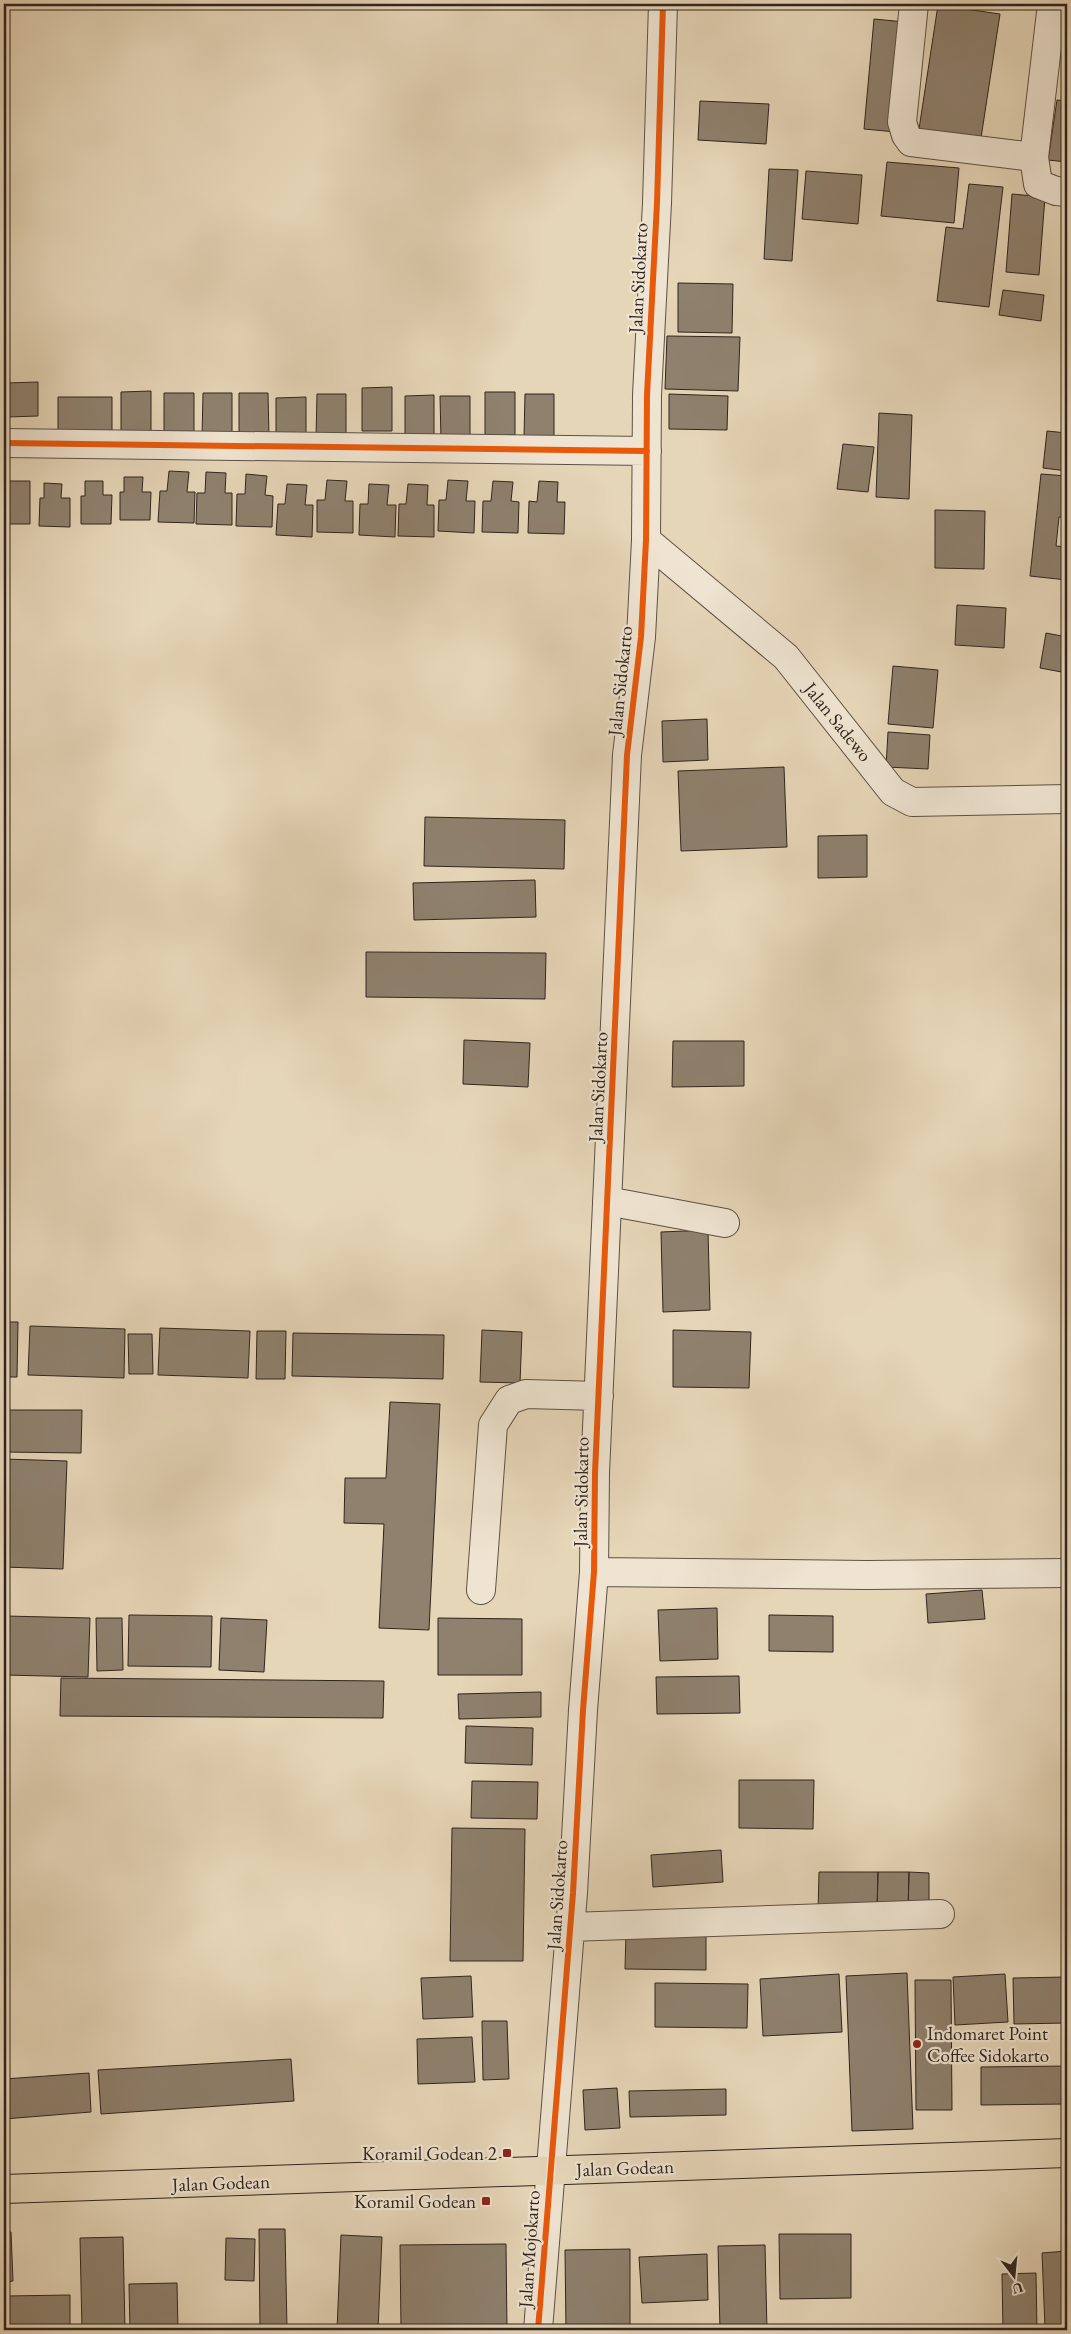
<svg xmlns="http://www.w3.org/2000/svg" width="1071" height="2334" font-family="'EB Garamond',serif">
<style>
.building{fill:#8f816e;stroke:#30241e}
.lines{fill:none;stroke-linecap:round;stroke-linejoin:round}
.minor-casing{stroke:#5e5044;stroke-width:30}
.primary-casing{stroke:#30241e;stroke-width:30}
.minor{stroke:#efe4d1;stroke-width:28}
.primary{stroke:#e6d6b8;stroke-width:28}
.cycleway-casing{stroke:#efe4d1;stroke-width:9}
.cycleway{stroke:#e8590c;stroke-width:6}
.poi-dot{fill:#8f2418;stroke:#efe4d1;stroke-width:2}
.labels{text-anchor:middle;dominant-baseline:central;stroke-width:4.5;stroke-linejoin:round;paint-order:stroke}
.street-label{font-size:19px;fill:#30241e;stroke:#efe4d1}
.poi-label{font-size:19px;fill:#30241e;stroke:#efe4d1;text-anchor:end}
</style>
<rect width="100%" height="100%" fill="#e6d6b8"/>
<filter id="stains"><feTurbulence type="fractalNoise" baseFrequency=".004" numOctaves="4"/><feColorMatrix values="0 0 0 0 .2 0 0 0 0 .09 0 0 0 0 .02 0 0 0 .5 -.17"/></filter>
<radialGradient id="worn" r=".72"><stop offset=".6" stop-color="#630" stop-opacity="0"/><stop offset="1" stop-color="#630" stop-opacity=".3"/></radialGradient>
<path class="building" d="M938,5L1000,14L981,138L919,129Z
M874,19L905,22L896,132L864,129Z
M1057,100L1067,101V162L1048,160Z
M700,101L769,104L766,144L698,140Z
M887,162L959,168L954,223L881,216Z
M769,169L798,170L792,261L764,259Z
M806,171L862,175L858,224L802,219Z
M969,184L1003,187L989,307L937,301L946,227L963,229Z
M1012,194L1045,197L1039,275L1006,272Z
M678,283L733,284L732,333L678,332Z
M1003,290L1044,295L1041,321L999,315Z
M667,336L740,337L738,391L665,389Z
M38,382V416L7,417L6,383Z
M392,387V431H362V388Z
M151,391V434L121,435V392Z
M485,392H515V435L485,436Z
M164,393H194V436H164Z
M203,393H232V436L202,437Z
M239,393H268L269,436H239Z
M317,394H346V437L316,438Z
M525,394H554V437H524Z
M669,394L728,396L727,430L669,429Z
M434,395V438H405V396Z
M440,396H470V440H441Z
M58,397H112V431H58Z
M306,397V441H276V398Z
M879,413L912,415L909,499L876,497Z
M1047,431L1067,433V471L1043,468Z
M843,444L874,447L868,492L837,489Z
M169,471L189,472L187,492H195L194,523L158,522L160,491H167Z
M206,472L226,473L225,493H232V525L196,524L197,493H205Z
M246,474L267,476L265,495L273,496L272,527L236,526L237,494H245Z
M1041,474L1067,476V517H1059L1056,546L1067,547V580L1030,576Z
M124,477H143L142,492H151L150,520H120V492H124Z
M327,480L347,481L345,501H353V533L317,532V500H325Z
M448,480L468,481L466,501H475L474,533L438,531L439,500H446Z
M4,481H30V524H4Z
M85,481H103V495H112L111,524H81V496H85Z
M493,481L513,482L511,501L519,502L518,533L482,532L483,501H491Z
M539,481L558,482L557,502H565L564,534L528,533L529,501L537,502Z
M44,483L62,484L61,498H70V527L39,526L40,498H44Z
M287,484L307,485L305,505H313L312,537L276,535L278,504H285Z
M369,484L389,485L387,505H396L395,537L359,535L360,504H368Z
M408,484L428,485L427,505H434V537L398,536L399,504H406Z
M935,510L985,511L984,569L935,568Z
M957,605L1006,608L1004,648L955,645Z
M1046,633L1067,637V673L1040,668Z
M893,666L938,670L933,728L888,724Z
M707,719L708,760L663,762L662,721Z
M888,732L930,735L928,769L886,767Z
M784,767L787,847L681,851L678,771Z
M425,817L565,820L564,869L424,866Z
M867,835V877L818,878V836Z
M535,880L536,917L414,920L413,883Z
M366,952L546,953L545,999L366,997Z
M464,1040L530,1043L528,1087L463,1084Z
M673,1041H744V1086L672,1087Z
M708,1230L710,1310L663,1312L661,1232Z
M4,1322H18L17,1377H4Z
M30,1326L125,1329L124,1378L28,1375Z
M160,1328L250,1331L248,1378L158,1375Z
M482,1330L522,1332L520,1383L480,1382Z
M673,1330L751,1332L749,1388L673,1387Z
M257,1331H286L285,1379H256Z
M293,1333L444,1335L443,1379L292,1376Z
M128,1334H152L153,1374H129Z
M390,1402L440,1404L429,1630L379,1628L384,1524L344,1523L345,1478H386Z
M4,1410H82L81,1453L4,1452Z
M4,1459L67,1461L63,1569L4,1567Z
M982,1590L985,1619L928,1623L926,1594Z
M717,1608L718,1659L660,1661L658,1610Z
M129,1615L212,1616L211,1667L128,1666Z
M769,1615L833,1616V1652L769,1651Z
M6,1616L90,1618L88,1677L4,1675Z
M96,1618H122L123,1670L97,1671Z
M221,1618L267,1620L264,1672L219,1670Z
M438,1618L522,1619V1675H438Z
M739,1676L740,1713L657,1714L656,1677Z
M61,1678L384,1681L383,1718L60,1716Z
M541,1692V1717L459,1719L458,1694Z
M466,1726L533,1728L532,1765L465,1763Z
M739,1780H814L813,1829L739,1828Z
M472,1781L538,1782L537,1819L471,1818Z
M452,1828L525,1829L523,1961H450Z
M721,1850L723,1882L653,1887L651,1855Z
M819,1872H878L877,1912H818Z
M878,1872H909L908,1913L877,1912Z
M909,1872L929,1873V1913H908Z
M626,1931L706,1932V1970L625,1969Z
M907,1973L913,2129L852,2131L846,1976Z
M839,1974L842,2032L763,2036L760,1979Z
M1005,1974L1008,2022L955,2025L953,1977Z
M471,1976L473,2017L423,2019L421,1978Z
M1067,1977V2023L1014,2024L1013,1978Z
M915,1980H951L952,2110H916Z
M655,1983L748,1984L747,2028L655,2027Z
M482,2021H507L509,2079L483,2080Z
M472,2037L475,2082L418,2084L417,2039Z
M291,2059L294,2101L101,2114L98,2070Z
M1067,2066V2104L981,2105V2067Z
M89,2073L91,2112L4,2119V2079Z
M617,2088L620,2128L585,2130L583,2090Z
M726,2089V2115L630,2117L629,2091Z
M259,2229H285L287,2330H260Z
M11,2232L13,2281L4,2282V2233Z
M779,2234H851V2298L780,2299Z
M341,2235L382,2237L378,2330H337Z
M123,2237L125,2330H82L80,2238Z
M226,2238L255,2239L254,2281L225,2280Z
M506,2244L507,2330H401L400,2245Z
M765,2245L767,2330H720L718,2246Z
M630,2249V2330H566L565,2250Z
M1067,2251V2326L1045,2328L1042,2253Z
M707,2254L708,2300L642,2303L639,2257Z
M1036,2273L1037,2330H1003L1002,2274Z
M177,2283L178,2330H130L129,2284Z
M70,2295V2330H8L7,2296Z"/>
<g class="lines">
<defs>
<path id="minor" d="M914,4L902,122L906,135L911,142L1034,157
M1052,4L1034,157L1038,184L1056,191L1067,192
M4,443L647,451
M646,540L786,657L893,792L912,802L1067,799
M607,1201L725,1223
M594,1572L867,1575L1067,1573
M481,1590L493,1425L509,1400L526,1394L599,1396
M570,1927L940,1914
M538,2330L573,1893L583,1710L594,1572L595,1473L627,755L641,637L646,540L647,395L657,203L663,4"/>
<path id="primary" d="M4,2189L1067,2153"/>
</defs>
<use href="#minor" class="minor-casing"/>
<use href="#primary" class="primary-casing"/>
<use href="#minor" class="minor"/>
<use href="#primary" class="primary"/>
<defs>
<path id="cycleway" d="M4,443L647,451
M538,2330L573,1893L583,1710L594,1572L595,1473L627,755L641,637L646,540L647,395L657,203L663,4"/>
</defs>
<use href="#cycleway" class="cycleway-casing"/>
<use href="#cycleway" class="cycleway"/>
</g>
<g class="poi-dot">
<circle cx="917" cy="2044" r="5"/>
<rect x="502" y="2148" width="10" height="10" rx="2.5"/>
<rect x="481" y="2196" width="10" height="10" rx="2.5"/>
</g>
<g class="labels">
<g class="street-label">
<text transform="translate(638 278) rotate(-87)">Jalan Sidokarto</text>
<text transform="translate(620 681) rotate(-84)">Jalan Sidokarto</text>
<text transform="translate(838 722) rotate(51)">Jalan Sadewo</text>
<text transform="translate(598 1087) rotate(-87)">Jalan Sidokarto</text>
<text transform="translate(581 1492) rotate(-89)">Jalan Sidokarto</text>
<text transform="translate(557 1895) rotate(-86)">Jalan Sidokarto</text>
<text transform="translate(625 2168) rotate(-2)">Jalan Godean</text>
<text transform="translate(221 2183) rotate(-2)">Jalan Godean</text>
<text transform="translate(529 2249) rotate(-86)">Jalan Mojokarto</text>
</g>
<g class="poi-label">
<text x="927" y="2033" text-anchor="start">Indomaret Point<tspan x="927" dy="22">Coffee Sidokarto</tspan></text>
<text x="497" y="2153">Koramil Godean 2</text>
<text x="476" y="2201">Koramil Godean</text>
</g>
</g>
<rect width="1071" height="2334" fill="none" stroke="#e6d6b8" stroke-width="20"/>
<rect x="5" y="5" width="1061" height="2324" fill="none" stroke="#30241e" stroke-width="2.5"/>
<rect x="10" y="10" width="1051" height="2314" fill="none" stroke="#30241e"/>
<g transform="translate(1014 2276) rotate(164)" stroke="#efe4d1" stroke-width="4" paint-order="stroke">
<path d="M0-4L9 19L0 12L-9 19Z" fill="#30241e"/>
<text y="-8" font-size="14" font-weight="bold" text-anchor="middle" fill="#30241e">U</text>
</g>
<rect width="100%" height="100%" filter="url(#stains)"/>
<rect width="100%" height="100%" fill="url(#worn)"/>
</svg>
